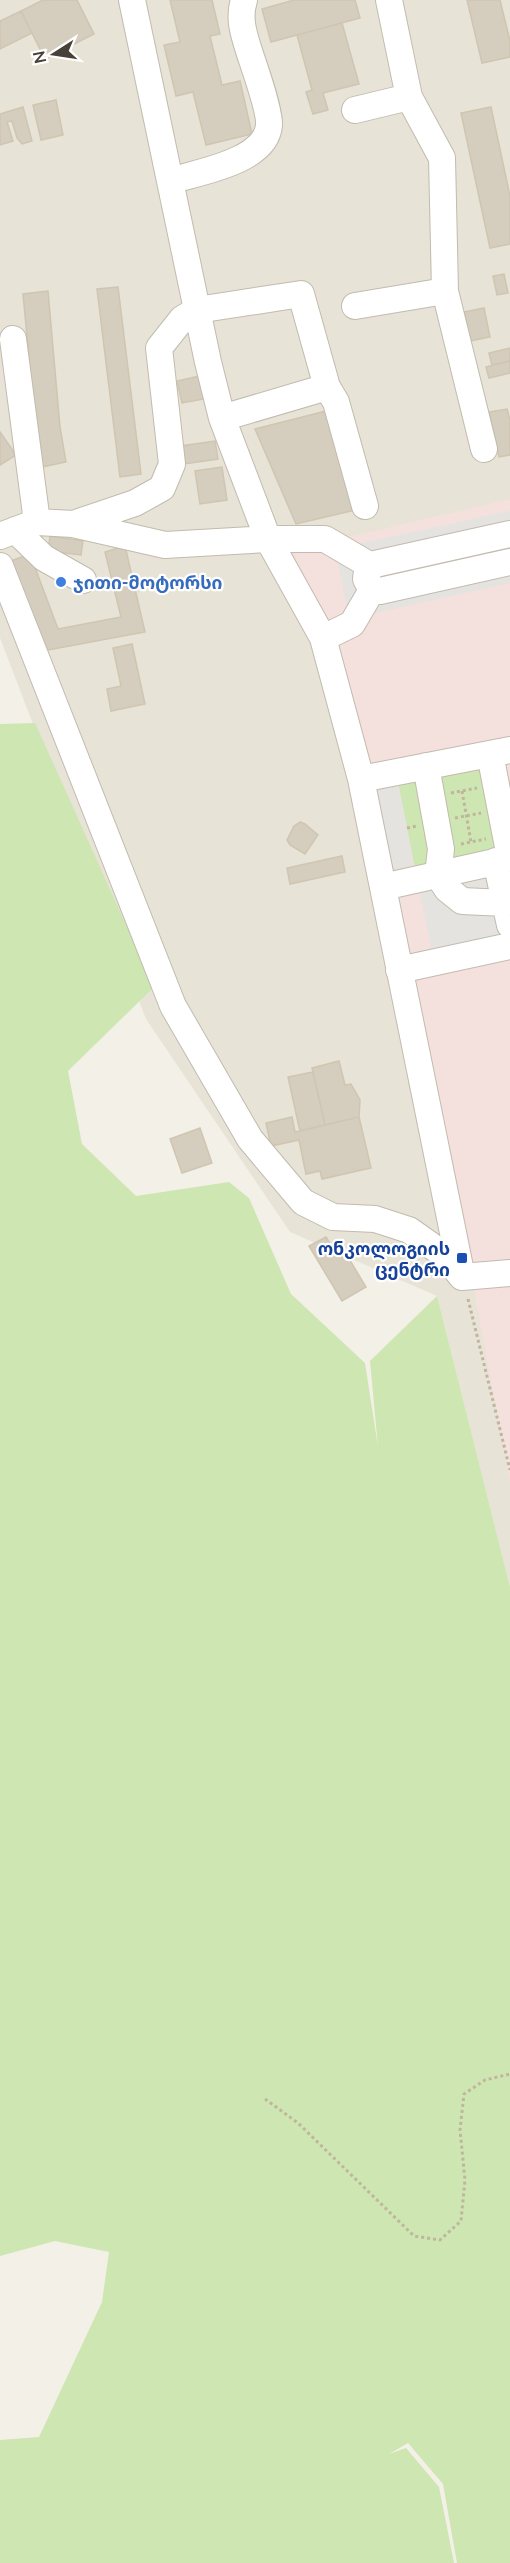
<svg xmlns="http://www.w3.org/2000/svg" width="510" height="2563" font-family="Lato,'Noto Sans Georgian',sans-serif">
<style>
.residential{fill:#e7e3d6}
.medical{fill:#f4e0dc}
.green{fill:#cde6b2}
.parking{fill:#e5e3e0}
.building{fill:#d5cdbe;stroke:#cfc5b1;stroke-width:1.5}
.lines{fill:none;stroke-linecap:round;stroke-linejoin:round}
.minor-casing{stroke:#c2bbae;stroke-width:28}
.path{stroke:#c0b59d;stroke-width:3;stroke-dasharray:3 3;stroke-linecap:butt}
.minor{stroke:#fff;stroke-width:26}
.shop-dot{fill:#3f7fe0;stroke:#fff;stroke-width:2}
.transit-dot{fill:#1a4fb4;stroke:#fff;stroke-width:2}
.labels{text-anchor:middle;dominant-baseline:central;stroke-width:4.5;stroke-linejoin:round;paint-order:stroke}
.shop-label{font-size:18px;font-weight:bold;fill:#366cbe;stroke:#fff;text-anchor:start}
.transit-label{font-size:18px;font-weight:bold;fill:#164399;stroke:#fff;text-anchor:end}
</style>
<rect width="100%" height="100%" fill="#f3f0e8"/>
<path class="residential" d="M0,0H510V1587L437,1296L290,1232L146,1019L0,638Z"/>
<path class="medical" d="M510,499V1483L442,1120L350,687L292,550Z"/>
<path class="green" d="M35,723L154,987L68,1071L82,1144L136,1196L229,1182L249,1198L291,1294L365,1363L378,1447L370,1361L437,1296L510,1587V2563H457L443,2484L408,2443L389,2454L406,2448L439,2487L454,2563H0V2440L39,2437L102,2302L109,2252L55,2241L0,2256V724Z
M490,754L509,852L417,879L396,772Z"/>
<path class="parking" d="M510,511V583L349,619L335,549Z
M396,772L417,879L504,860L510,946L434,962L417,879L383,887L361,779Z"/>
<path class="building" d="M43,0H77L94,34L45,59L21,11Z
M170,0H212L220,34L210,36L222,85L240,81L252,134L206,145L193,92L176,96L164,45L180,42Z
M294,0H355L360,18L271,42L262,9Z
M467,0H500L510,41V57L482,63Z
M21,11L32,33L0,49V21Z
M342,23L359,84L323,93L328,110L313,114L306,92L312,90L297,35Z
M56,100L63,135L41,140L33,105Z
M23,107L32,141L22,144L17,138L12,121L7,122L13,141L0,145V114Z
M491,107L510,196V244L490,248L461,113Z
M504,274L508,293L497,295L493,276Z
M118,287L141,474L120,477L97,289Z
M48,291L60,427L66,462L42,467L36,431L23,294Z
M484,308L490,337L470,341L464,312Z
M510,348V361L492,365L489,353Z
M510,361V373L489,378L486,367Z
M200,376L204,399L182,403L177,381Z
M334,409L360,509L296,524L255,429Z
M507,409L510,420V455L499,457L489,412Z
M0,432L16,455L0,465Z
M215,441L218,459L184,464L181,446Z
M222,467L227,500L200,504L195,471Z
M50,536L83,541L81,555L48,551Z
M125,546L145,632L43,651L8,562L30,554L58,629L121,617L105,552Z
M132,644L145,704L111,711L107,689L121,686L113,648Z
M300,822L305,824L318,835L305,854L290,845L287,840L294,826Z
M342,856L345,872L290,884L287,868Z
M339,1061L345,1085L351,1084L360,1100L359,1117L325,1125L312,1068Z
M313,1072L325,1125L300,1131L288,1077Z
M292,1117L295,1132L359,1117L371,1168L322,1179L320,1171L306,1174L299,1140L271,1146L266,1123Z
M200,1128L212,1163L182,1173L170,1139Z
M326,1237L337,1256L345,1252L366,1287L342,1301L309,1246Z"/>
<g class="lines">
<defs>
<path id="minor" d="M132,0L208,362L222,418L268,539L323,638L361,779L462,1277
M409,97L442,158L445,291L484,449
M355,110L409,97L389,0
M170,181C198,172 266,162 269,125C270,111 255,69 250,54C244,35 238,19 244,0
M355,306L445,291
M13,339L37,522
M222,418L327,387L336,402L365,506
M73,524L135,503L162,488L172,464L159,348L182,319L197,310L301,294L327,387
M15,530L44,558L83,580
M510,534L375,564L367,571L366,579L372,590L380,591L510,562
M0,536L37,522L73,524L165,545L268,539H325L371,566
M0,566L173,1006L250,1139L303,1202L333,1217L375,1219L409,1230L443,1254L462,1277
M323,638L352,624L372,590
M426,766L441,849L438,875L447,889L462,901L505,903
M361,779L510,750
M496,861L510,925
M383,887L504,860L509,852L490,754
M399,970L510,946
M462,1277L510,1273"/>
</defs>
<use href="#minor" class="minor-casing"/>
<path class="path" d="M462,791L471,842
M451,793L477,788
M455,818L481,813
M407,828L417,826
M461,844L486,839
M468,1299L510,1470
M265,2099L298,2123L414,2236L440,2240L461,2221L465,2180L460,2130L464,2094L485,2080L510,2074"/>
<use href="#minor" class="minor"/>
</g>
<circle class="shop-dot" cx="61" cy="582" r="6"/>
<rect class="transit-dot" x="456" y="1252" width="12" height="12" rx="3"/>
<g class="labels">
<g class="shop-label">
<text x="73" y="582">ჯითი-მოტორსი</text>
</g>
<g class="transit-label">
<text x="450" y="1248">ონკოლოგიის<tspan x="450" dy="21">ცენტრი</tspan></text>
</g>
</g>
<g transform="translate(54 54) rotate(258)" stroke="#ffffff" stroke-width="4.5" paint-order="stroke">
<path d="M0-4.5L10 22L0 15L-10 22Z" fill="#474137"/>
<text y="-9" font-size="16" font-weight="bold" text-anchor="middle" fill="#474137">N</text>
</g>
</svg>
